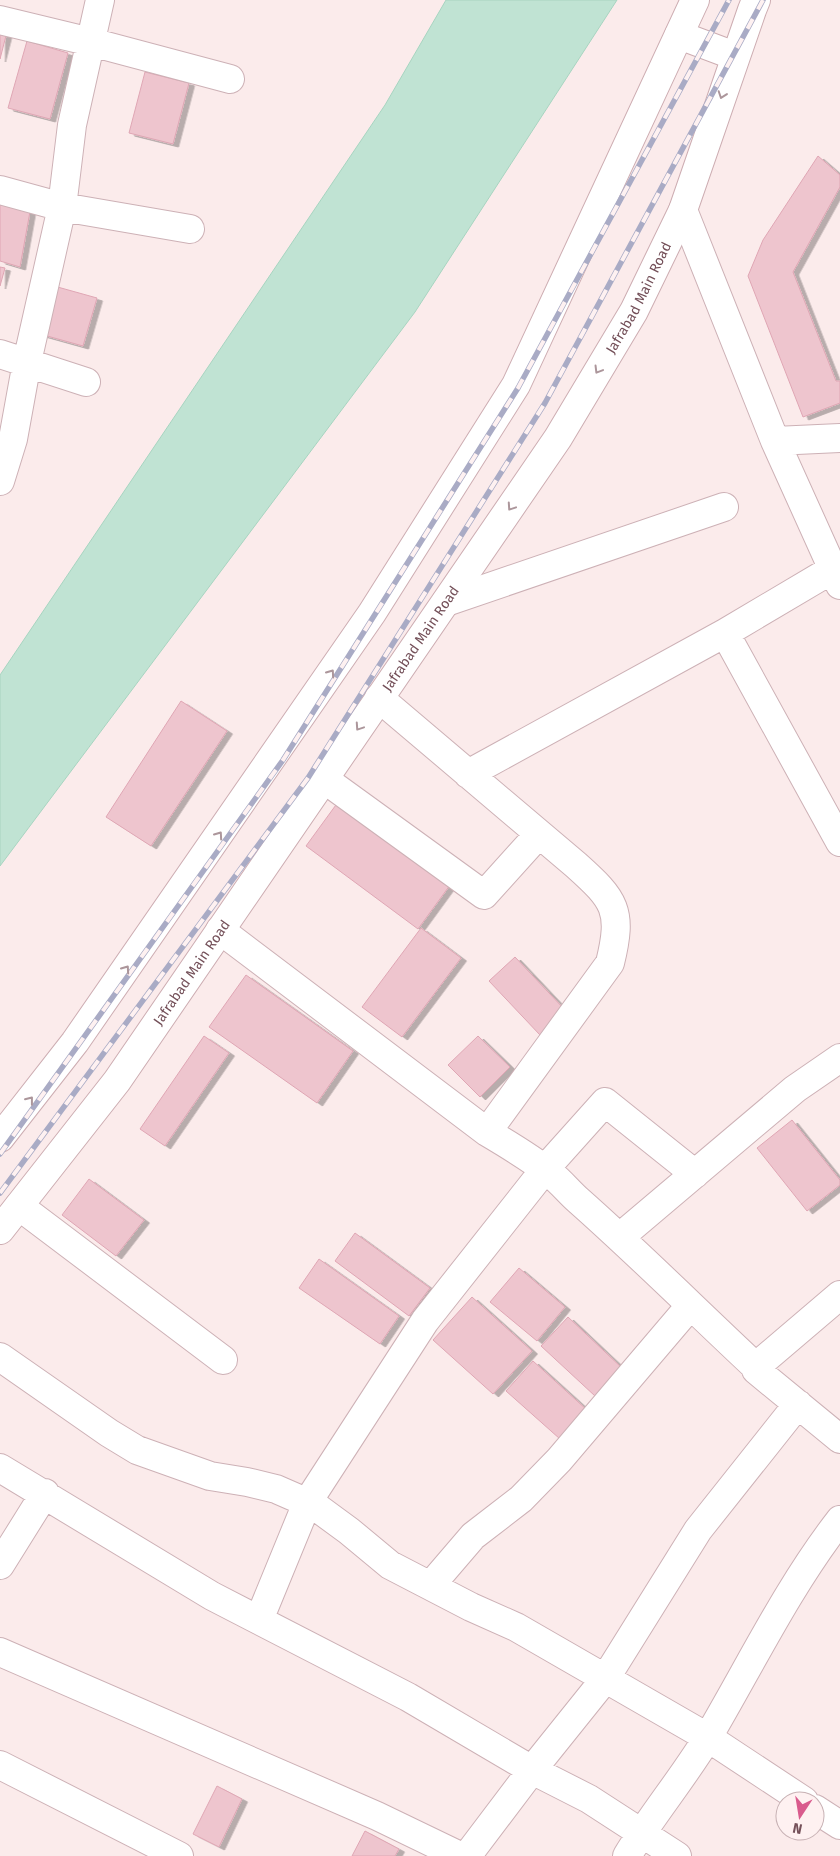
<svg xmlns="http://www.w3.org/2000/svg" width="840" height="1856" font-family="'Fira Sans',sans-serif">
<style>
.water{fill:#c0e3d3;stroke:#a7d4c0}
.building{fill:#eec5ce;stroke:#dfa6b4;filter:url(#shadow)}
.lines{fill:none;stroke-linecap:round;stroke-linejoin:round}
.street-casing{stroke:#cdb1b6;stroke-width:30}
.secondary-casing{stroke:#cdadb2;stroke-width:30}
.street{stroke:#fff;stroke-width:28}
.secondary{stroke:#fff;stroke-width:28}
.rail-casing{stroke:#a9abc5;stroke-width:5.5}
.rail{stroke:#fef1f1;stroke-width:4;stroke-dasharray:11;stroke-linecap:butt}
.oneway{stroke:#ac969b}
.labels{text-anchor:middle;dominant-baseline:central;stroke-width:4.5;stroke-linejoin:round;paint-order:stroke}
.street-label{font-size:14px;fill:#745059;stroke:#fef1f1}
</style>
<defs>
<filter id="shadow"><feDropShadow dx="5.5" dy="3" stdDeviation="0" flood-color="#0004"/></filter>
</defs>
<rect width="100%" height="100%" fill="#fbebeb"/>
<path class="water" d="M446,0H617L415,312L0,866V675L385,105Z"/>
<path class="building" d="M0,26L8,28L0,59Z
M27,41L68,53L50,119L8,108Z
M145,72L189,83L173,144L129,133Z
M818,156L840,175V187L793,272L836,381H840V403L803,417L748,276L763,240Z
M0,198L31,206L20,267L0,261Z
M0,267L5,268L0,286Z
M54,286L97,298L83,346L40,334Z
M181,701L227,731L151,846L106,817Z
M341,798L453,881L418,929L306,846Z
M421,928L461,958L402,1037L362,1007Z
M515,957L566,1011L540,1035L489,981Z
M246,975L353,1051L317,1103L209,1027Z
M204,1036L229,1053L165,1146L140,1129Z
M478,1036L510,1067L480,1097L448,1065Z
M792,1120L840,1180V1185L807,1211L757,1148Z
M89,1179L144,1220L116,1256L62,1215Z
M355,1233L430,1288L409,1316L335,1261Z
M319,1259L399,1316L380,1344L299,1288Z
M519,1268L565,1307L537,1341L490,1302Z
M472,1297L532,1351L493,1394L433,1340Z
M568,1317L622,1368L595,1396L541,1346Z
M533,1361L587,1410L560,1439L506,1391Z
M217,1786L242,1799L219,1847L193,1834Z
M365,1831L399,1849L395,1856H352Z"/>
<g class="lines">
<defs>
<path id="street" d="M0,20L91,42L230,79
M0,190L62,207L190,229
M683,210L775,441L840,585
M0,354L86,382
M775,441L840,438
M0,481L13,439L27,362L62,207L72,125L100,0
M446,602L724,507
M725,633L840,842
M379,698L576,865C615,900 623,910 610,963L487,1132
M468,774L725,633L833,569
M324,779L484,895L539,834
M220,930L487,1132C509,1145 531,1158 551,1174C561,1182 569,1192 578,1200C639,1254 697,1312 757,1368
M19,1206L223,1360
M620,1237L795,1089L840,1058
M840,1295L759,1364L756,1370L840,1439
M0,1357L109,1433L137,1450L210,1476L247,1482L276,1489L315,1506L349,1531L390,1565L471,1607L516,1627L707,1737L804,1801
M0,1468L212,1596L408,1697L532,1770L589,1799L677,1856
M0,1565L45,1493
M431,1585L473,1536L521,1499L559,1460L690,1306
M259,1620L307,1503L425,1321L545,1169L605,1102L695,1174
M0,1652L377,1816L460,1856
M0,1765L179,1856
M815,1809L840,1825
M467,1856L532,1770L605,1679L698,1530L798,1404
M627,1856C652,1815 683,1778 708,1737C751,1664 788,1587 840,1520"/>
<g id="secondary">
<path d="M679,35L735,56"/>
<path d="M0,1138L75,1042L372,613L516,385L695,0"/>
<path id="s1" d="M0,1230L117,1081L558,438L634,311L683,210L752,10L756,0"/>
</g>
</defs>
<use href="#street" class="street-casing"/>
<use href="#secondary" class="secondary-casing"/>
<use href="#street" class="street"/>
<use href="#secondary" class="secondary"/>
<defs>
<path id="rail" d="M0,1154L283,760L518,388L729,0
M0,1193L308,778L545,403L763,0"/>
</defs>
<use href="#rail" class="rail-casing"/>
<use href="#rail" class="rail"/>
</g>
<defs><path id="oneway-chevron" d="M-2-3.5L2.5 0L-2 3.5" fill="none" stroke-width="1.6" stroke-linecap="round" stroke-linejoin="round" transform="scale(1.25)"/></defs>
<g class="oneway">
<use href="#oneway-chevron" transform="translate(722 95) rotate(109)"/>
<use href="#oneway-chevron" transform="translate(598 370) rotate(121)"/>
<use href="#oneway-chevron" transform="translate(511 507) rotate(124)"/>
<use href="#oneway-chevron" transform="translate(331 673) rotate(-55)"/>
<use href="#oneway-chevron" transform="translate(359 727) rotate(124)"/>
<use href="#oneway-chevron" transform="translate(219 835) rotate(-55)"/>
<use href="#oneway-chevron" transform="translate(126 969) rotate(-55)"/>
<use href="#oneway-chevron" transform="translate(30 1100) rotate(-52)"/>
</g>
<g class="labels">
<g class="street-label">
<text stroke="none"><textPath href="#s1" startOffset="1131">Jafrabad Main Road</textPath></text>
<text stroke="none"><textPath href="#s1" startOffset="726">Jafrabad Main Road</textPath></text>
<text stroke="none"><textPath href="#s1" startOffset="321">Jafrabad Main Road</textPath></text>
</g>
</g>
<g transform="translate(800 1816) rotate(192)"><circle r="24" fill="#fef1f1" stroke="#c7b1b4"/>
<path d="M0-4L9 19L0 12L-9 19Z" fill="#d95b8d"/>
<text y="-8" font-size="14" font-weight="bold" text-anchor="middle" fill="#745059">N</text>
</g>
</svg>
